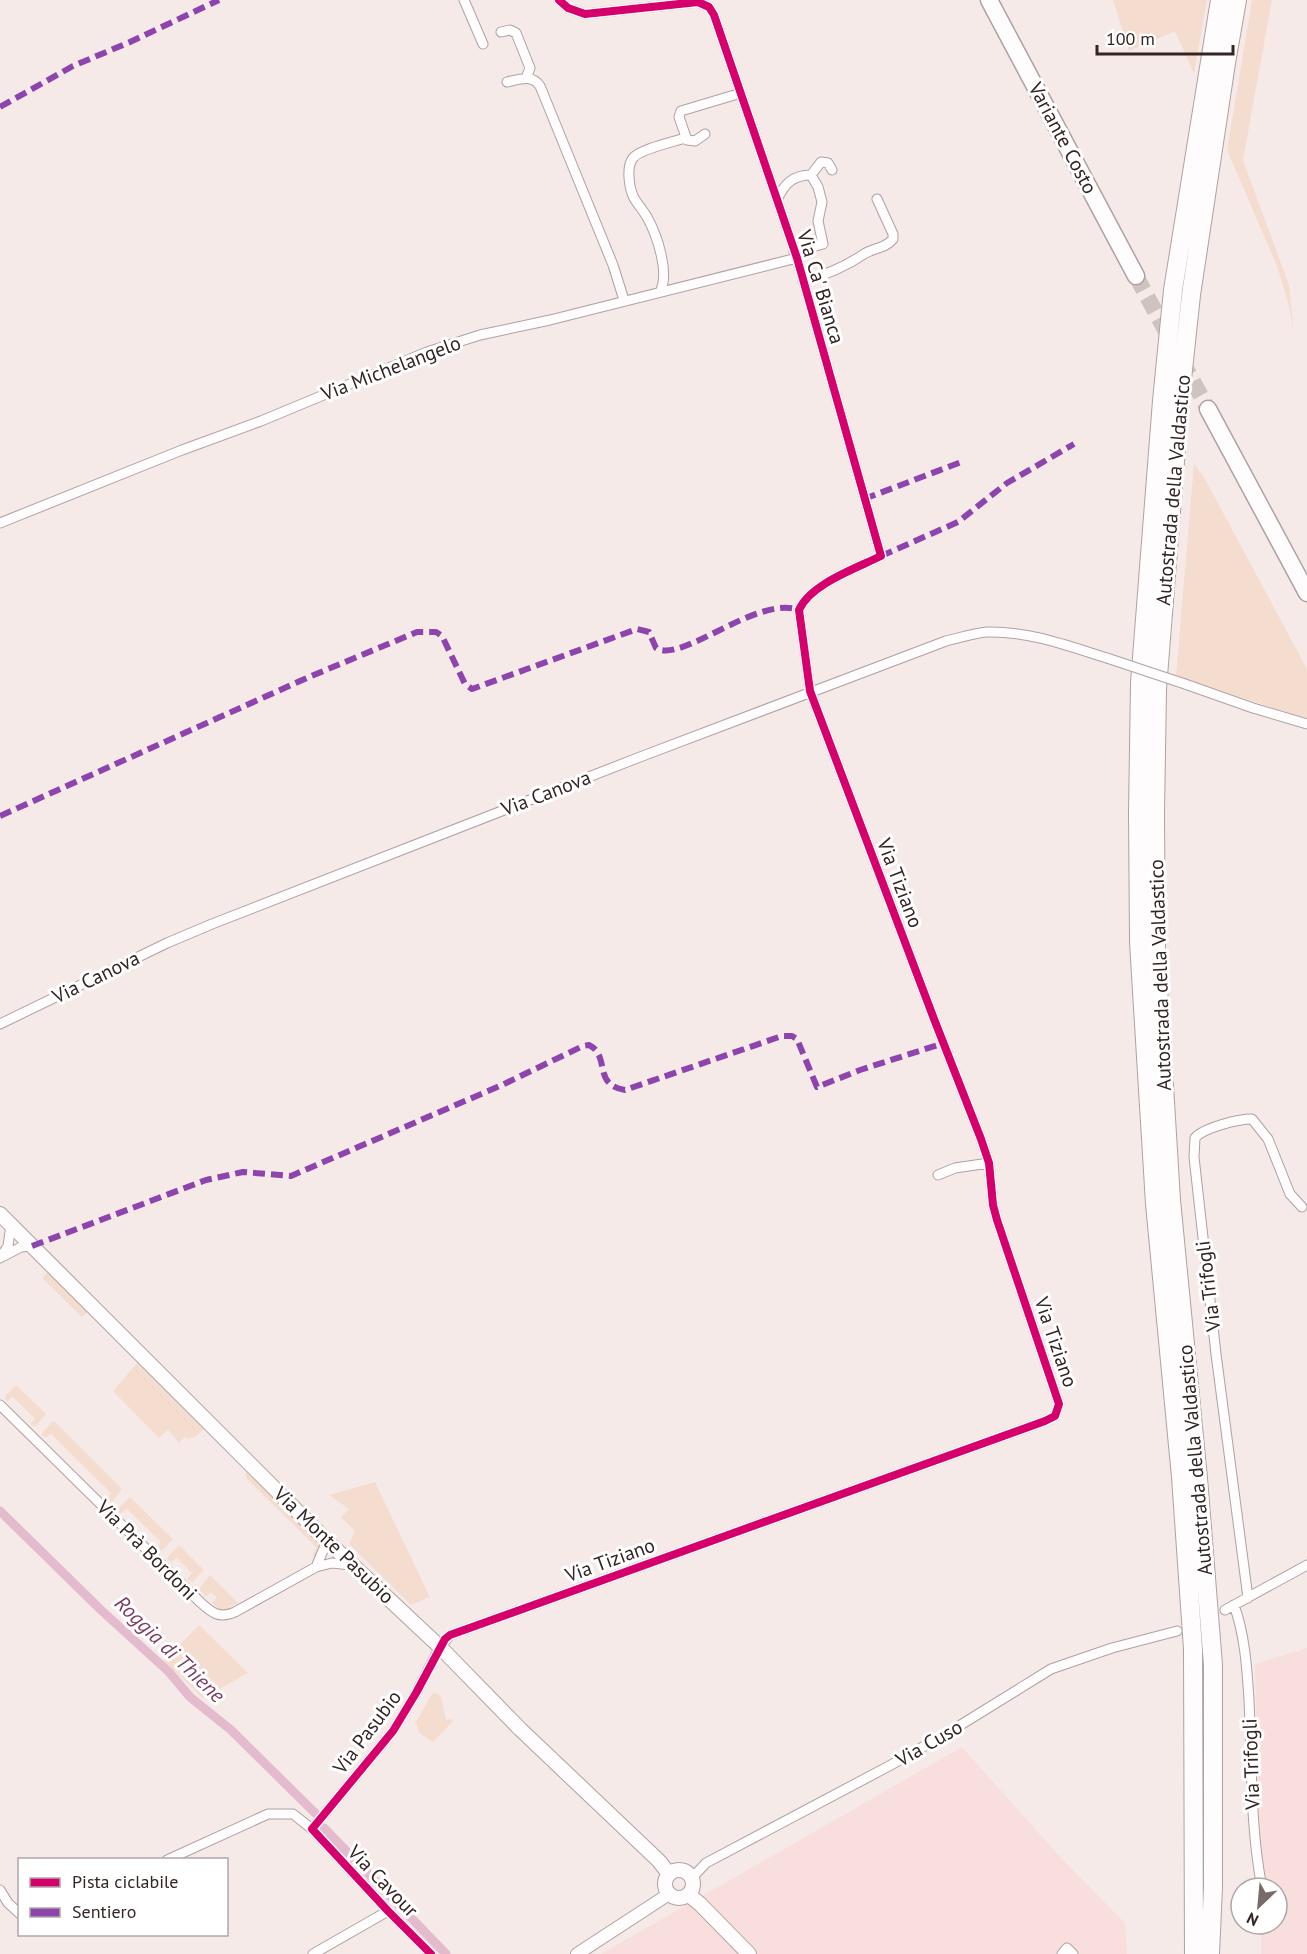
<svg xmlns="http://www.w3.org/2000/svg" width="1307" height="1954" font-family="'PT Sans',sans-serif">
<style>
.built{fill:#f8dedc}
.green{fill:#f4ddce}
.lines{fill:none;stroke-linecap:round;stroke-linejoin:round}
.canal{stroke:#e4bbcd;stroke-width:9}
.trunk-tunnel{stroke:#cfc3c2;stroke-width:16;stroke-dasharray:16 8;stroke-linecap:butt}
.minor-casing{stroke:#aea2a1;stroke-width:11}
.tertiary-casing{stroke:#aea2a1;stroke-width:14}
.secondary-casing{stroke:#aea2a1;stroke-width:16}
.trunk-casing{stroke:#aea2a1;stroke-width:19}
.motorway-casing{stroke:#aea2a1;stroke-width:20}
.minor{stroke:#fefcfc;stroke-width:9}
.tertiary{stroke:#fefcfc;stroke-width:12}
.secondary{stroke:#fefcfc;stroke-width:14}
.trunk{stroke:#fefcfc;stroke-width:16}
.motorway{stroke:#fefcfc;stroke-width:18}
.minor-bridge-casing{stroke:#aea2a1;stroke-width:11;stroke-linecap:butt}
.minor-bridge{stroke:#fefcfc;stroke-width:9}
.quiet{stroke:#8e44ad;stroke-width:6;stroke-dasharray:12 6;stroke-linecap:butt}
.cycleway-casing{stroke:#fff;stroke-width:11}
.cycleway{stroke:#d6006c;stroke-width:8}
.labels{text-anchor:middle;dominant-baseline:central;stroke-width:6;stroke-linejoin:round;paint-order:stroke}
.street-label{font-size:20px;fill:#332524;stroke:#fff}
.water-label{font-size:21px;font-style:italic;fill:#7d3c5f;stroke:#fff}
</style>
<rect width="100%" height="100%" fill="#f6eae9"/>
<path class="built" d="M1307,1648V1954H1261V1924H1277V1888H1260L1255,1664Z
M962,1747L1061,1858L1125,1923L1127,1954H601Z"/>
<path class="green" d="M1113,0H1207L1194,74L1175,31L1129,51Z
M1252,0H1272L1243,160L1289,285L1294,335L1289,306L1277,266L1227,150Z
M1194,463L1205,479L1307,669V719L1176,676Z
M48,1272L88,1312L82,1317L42,1278Z
M139,1361L206,1427L195,1437L188,1439L185,1437L179,1443L168,1430L159,1438L113,1391Z
M16,1385L46,1414L36,1426H32L31,1423L35,1419L13,1397L7,1401L5,1399L6,1395Z
M52,1422H55L122,1489L112,1502L107,1500L111,1493L51,1434L46,1437L42,1436V1433Z
M246,1467L321,1541V1547L314,1560L313,1553L317,1548L246,1478Z
M375,1482L430,1597L411,1605L349,1544L355,1531L341,1517L349,1509L329,1495Z
M129,1498H131L173,1539L164,1549L159,1551L157,1549L161,1542L127,1509L121,1513L119,1512V1508Z
M179,1545L204,1570L192,1582L187,1579L192,1573L177,1558L171,1562L168,1560V1557Z
M210,1575L238,1603L224,1610L217,1608L212,1603L217,1598L211,1592L206,1597L199,1589Z
M199,1625L248,1673L203,1698L164,1661Z
M437,1693L441,1697L446,1720L452,1719L453,1721L433,1742L419,1733L416,1722L432,1694Z"/>
<g class="lines">
<path class="canal" d="M0,1511L101,1610L169,1672L190,1697L231,1730L315,1813
M324,1828L446,1954"/>
<path class="trunk-tunnel" d="M1136,276L1208,409"/>
<defs>
<path id="minor" d="M464,0L483,44
M501,32L510,30L516,33L530,68L526,78
M507,82C520,79 532,74 540,86L613,265L624,300
M705,134L695,141L687,140L679,117L681,111L741,93
M777,200C784,184 793,175 811,175
M794,252L823,244L818,221L822,202L818,187L811,175L821,162L828,163L832,170
M803,281C826,275 845,267 864,254C873,248 885,249 893,239V234L877,199
M660,292C670,273 657,235 647,217C643,210 638,205 634,198C629,188 626,167 633,158C640,149 673,142 685,138
M0,523L182,450L261,421L427,352L480,335L550,320L797,258
M1185,684L1253,708L1307,724
M0,1024L167,943L212,924L640,757L946,641C959,638 974,633 987,632C1029,631 1068,646 1107,658
M938,1175L955,1168L989,1163
M4,1256L21,1247L32,1246
M0,1258L8,1246L11,1225
M0,1405L200,1602C212,1613 219,1619 235,1612L316,1567L327,1541
M316,1567L332,1563L351,1565
M1248,1598L1216,1354L1194,1157L1195,1138C1203,1128 1238,1119 1252,1119L1268,1139L1290,1194L1302,1207
M1234,1605C1245,1635 1247,1669 1249,1700C1252,1763 1250,1826 1262,1888
M1225,1610L1307,1565
M312,1829L393,1731L416,1693L440,1647L450,1635L1045,1421L1055,1416L1059,1404L997,1220L993,1205L989,1163L981,1139L934,1019L810,691L799,610C810,584 857,568 881,556L797,258L714,15L709,7L698,2L585,14L568,8L559,0
M167,1860L268,1814H293L312,1829L388,1911L431,1954
M692,1878L706,1863L889,1766L946,1734L1051,1669L1112,1648L1177,1631
M0,1890L8,1903L20,1914
M313,1954L388,1911
M1062,1954L1067,1948L1073,1954"/>
<path id="tertiary" d="M577,1954L669,1894"/>
<path id="secondary" d="M0,1214L327,1541L440,1647L520,1729L659,1861L669,1874
M665 1884a14 14 0 1 1 28 0a14 14 0 1 1-28 0Z
M689,1895L700,1904L749,1954"/>
<path id="trunk" d="M989,0L1136,276
M1208,409L1307,593"/>
<path id="motorway" d="M1194,1954L1193,1649L1181,1477L1155,1204L1139,942L1138,813L1140,683L1162,401L1173,290L1220,0
M1210,1954L1213,1887V1665L1198,1478L1171,1200L1156,954L1155,814L1157,689L1180,398L1191,295L1226,63L1237,0"/>
</defs>
<use href="#minor" class="minor-casing"/>
<use href="#tertiary" class="tertiary-casing"/>
<use href="#secondary" class="secondary-casing"/>
<use href="#trunk" class="trunk-casing"/>
<use href="#motorway" class="motorway-casing"/>
<use href="#minor" class="minor"/>
<use href="#tertiary" class="tertiary"/>
<use href="#secondary" class="secondary"/>
<use href="#trunk" class="trunk"/>
<use href="#motorway" class="motorway"/>
<defs>
<path id="minor-bridge" d="M1107,658L1185,684"/>
</defs>
<use href="#minor-bridge" class="minor-bridge-casing"/>
<use href="#minor-bridge" class="minor-bridge"/>
<path class="quiet" d="M0,107L73,66L130,42L219,0
M864,499L964,461
M881,556L958,522L1007,483L1074,444
M0,816L309,677L417,632H436L442,636L465,684L472,689L637,629L649,632L656,648C682,664 756,595 799,610
M32,1246L206,1180L243,1172L291,1176L502,1085L583,1046L589,1045C611,1056 592,1085 625,1090L782,1036H792L797,1039L817,1087L860,1070L944,1043"/>
<defs>
<path id="cycleway" d="M431,1954L388,1911L312,1829L393,1731L416,1693L445,1639L450,1635L1045,1421L1055,1416L1059,1404L997,1220L993,1205L989,1163L981,1139L934,1019L810,691L799,610C810,584 857,568 881,556L797,258L714,15L709,7L698,2L585,14L568,8L559,0"/>
</defs>
<use href="#cycleway" class="cycleway-casing"/>
<use href="#cycleway" class="cycleway"/>
</g>
<g class="labels">
<g class="street-label">
<text transform="translate(1063 138) rotate(62)">Variante Costo</text>
<text transform="translate(821 287) rotate(73)">Via Ca' Bianca</text>
<text transform="translate(391 368) rotate(-21)">Via Michelangelo</text>
<text transform="translate(1173 490) rotate(-85)">Autostrada della Valdastico</text>
<text transform="translate(546 793) rotate(-21)">Via Canova</text>
<text transform="translate(900 883) rotate(69)">Via Tiziano</text>
<text transform="translate(1160 975) rotate(-92)">Autostrada della Valdastico</text>
<text transform="translate(96 977) rotate(-26)">Via Canova</text>
<text transform="translate(1208 1286) rotate(-97)">Via Trifogli</text>
<text transform="translate(1056 1342) rotate(71)">Via Tiziano</text>
<text transform="translate(1195 1460) rotate(-95)">Autostrada della Valdastico</text>
<text transform="translate(334 1545) rotate(44)">Via Monte Pasubio</text>
<text transform="translate(147 1550) rotate(45)">Via Prà Bordoni</text>
<text transform="translate(610 1560) rotate(-20)">Via Tiziano</text>
<text transform="translate(367 1732) rotate(-53)">Via Pasubio</text>
<text transform="translate(929 1743) rotate(-30)">Via Cuso</text>
<text transform="translate(1251 1764) rotate(-92)">Via Trifogli</text>
<text transform="translate(383 1881) rotate(46)">Via Cavour</text>
</g>
<g class="water-label">
<text transform="translate(170 1649) rotate(44)">Roggia di Thiene</text>
</g>
</g>
<rect x="18" y="1858" width="210" height="78" fill="#ffffff" stroke="#ada8a7" stroke-width="1.5"/>
<rect x="30" y="1878" width="30" height="9" fill="#d6006c" stroke="#ada8a7" stroke-width="1.5"/>
<text x="72" y="1888" font-size="18" fill="#332524">Pista ciclabile</text>
<rect x="30" y="1908" width="30" height="9" fill="#8e44ad" stroke="#ada8a7" stroke-width="1.5"/>
<text x="72" y="1918" font-size="18" fill="#332524">Sentiero</text>
<g transform="translate(1259 1906) rotate(206)"><circle r="28" fill="#ffffff" stroke="#ada8a7" stroke-width="1.5"/>
<path d="M0-4.5L10 22L0 15L-10 22Z" fill="#776a69"/>
<text y="-9" font-size="16" font-weight="bold" text-anchor="middle" fill="#332524">N</text>
</g>
<path d="M1097 45v9h136v-9" fill="none" stroke="#332524" stroke-width="3"/>
<text x="1106" y="45" font-size="18" fill="#332524" stroke="#ffffff" stroke-width="4.5" paint-order="stroke">100 m</text>
</svg>
